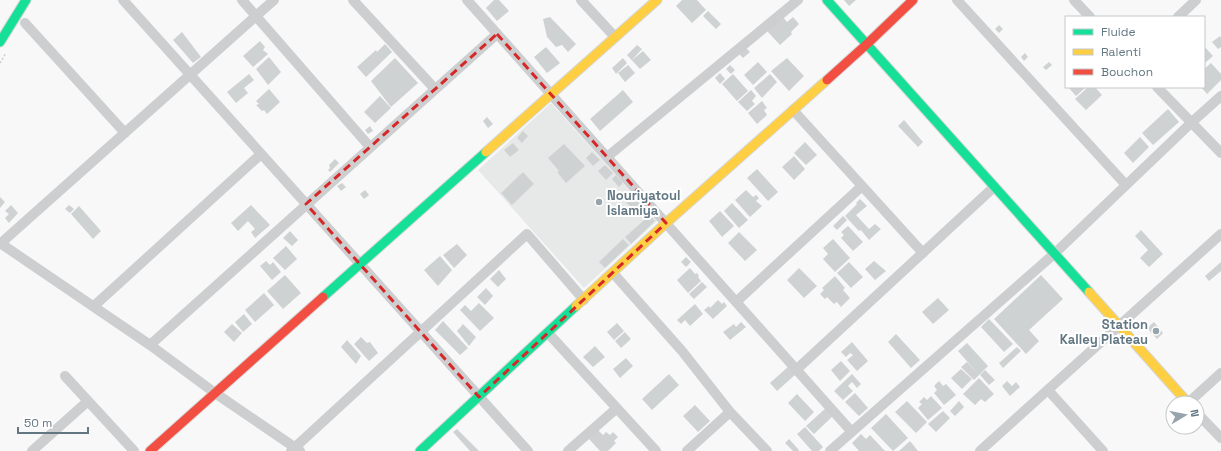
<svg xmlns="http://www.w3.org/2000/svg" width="1221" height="451" font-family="'Space Grotesk',sans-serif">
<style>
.built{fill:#e7e9e9}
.building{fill:#cfd2d3}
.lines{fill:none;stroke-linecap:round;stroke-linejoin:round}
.fast-casing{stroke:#d5d6d7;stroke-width:11}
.slow-casing{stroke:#d5d6d7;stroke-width:11}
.jam-casing{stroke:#d5d6d7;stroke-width:11}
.path{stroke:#cacccd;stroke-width:1.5;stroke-dasharray:2 2;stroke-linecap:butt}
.street{stroke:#cdcecf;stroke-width:10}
.fast{stroke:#16e098;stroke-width:9}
.slow{stroke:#ffcf43;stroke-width:9}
.jam{stroke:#f24e42;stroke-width:9}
.marked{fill:none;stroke:#d62828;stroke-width:3;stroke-dasharray:8 5;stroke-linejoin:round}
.poi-dot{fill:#97a4ac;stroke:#fff;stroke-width:1.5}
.labels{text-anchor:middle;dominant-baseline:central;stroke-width:4;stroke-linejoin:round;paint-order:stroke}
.poi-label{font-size:13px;font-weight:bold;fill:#637783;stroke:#fff;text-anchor:start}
</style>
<rect width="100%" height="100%" fill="#f8f8f8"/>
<path class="built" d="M551,103L657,221L584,288L478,170Z"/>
<path class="building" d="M494,0H499L509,11L497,21L486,8Z
M682,0H697L706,10L692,23L676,6Z
M844,0H856L849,6Z
M708,11L721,24L716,29L703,16Z
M550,17L576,44L568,52L562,45L556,47L547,37L543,19Z
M783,17L787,22L793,17L799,24L791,32L792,34L780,45L767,31Z
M999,25L1003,29L999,33L995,29Z
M182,32L201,57L193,63L173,40Z
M1220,36L1221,38V47L1218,49L1212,42Z
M260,41L265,47L263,50L268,54L253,67L243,56Z
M385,44L392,52L366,77L357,67L376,50L377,52Z
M637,45L642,49L632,60L643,51L651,60L640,69L627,55Z
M1204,46L1213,56L1205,63L1204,61Z
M546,47L560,63L547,73L534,57Z
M745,47L750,52L743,58L739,54Z
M1025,53L1028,57L1024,61L1021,57Z
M269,57L281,72L268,85L256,69Z
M395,58L418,83L391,107L371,81Z
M623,58L627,63L616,74L612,68Z
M787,58L804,76L789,91L771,71Z
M758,62L767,72L753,85L744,75Z
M1049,62L1052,65L1046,70L1043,67Z
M1211,63L1221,74V80L1207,94L1201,87H1204V69Z
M628,65L635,73L625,82L618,73Z
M730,65L735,70L731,74L726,69Z
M720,73L725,79L720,84L715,78Z
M249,74L254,80L244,88L248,93L236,103L227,92Z
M733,74L748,91L737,101L722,84Z
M770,74L777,82L762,98L754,88Z
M1068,87H1086L1076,96Z
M1088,87H1095L1102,95L1086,110L1075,99Z
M269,89L280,102L267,114L264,110L262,111L256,105L259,104L256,101Z
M623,90L633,102L600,131L590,119Z
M751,90L756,96L752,101L755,104L747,111L738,102Z
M380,96L391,108L375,123L364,112Z
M762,101L767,108L764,110L767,115L757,124L748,113Z
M1168,109L1179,122L1153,145L1142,133Z
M487,117L493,124L488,128L483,121Z
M904,120L923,142L918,147L898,126Z
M370,126L373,131L368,134L365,130Z
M523,131L528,136L522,143L517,138Z
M1140,137L1149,147L1133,163L1124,153Z
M805,142L817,155L806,165L794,153Z
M513,143L519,150L510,157L504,150Z
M564,144L585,166L566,183L557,172L559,171L548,158Z
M592,152L600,160L593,166L586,158Z
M794,156L805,169L794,180L782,167Z
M335,159L339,163L330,172L328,170L330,168L329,165Z
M605,165L613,173L606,180L598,171Z
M757,169L778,192L768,201L747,178Z
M523,172L534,184L512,205L501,193Z
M616,175L623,183L619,187L612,179Z
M342,183L346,187L341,191L337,186Z
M365,190L369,195L364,199L360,194Z
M746,190L753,197L756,195L759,198L756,201L762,206L750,217L735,200Z
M629,192L647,211L640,217L623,199Z
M0,197L5,202L0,208Z
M860,199L867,206L856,215L869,229L875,224L881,229L869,240L861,230L859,231L845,216L857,204L856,203Z
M732,203L748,220L739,228L724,211Z
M11,205L18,213L9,223L5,218L9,214L5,211Z
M69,205L74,209L70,213L65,209Z
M251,205L270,225L255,238L251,232L255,229L248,221L238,231L231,223Z
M79,206L101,231L93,239L71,214Z
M720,211L734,226L722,237L709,221Z
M650,215L655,221L631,244L625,237Z
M843,216L847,220L837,230L833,226Z
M848,226L863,242L853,251L841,238L844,235L841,232Z
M1141,230L1163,254L1149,267L1140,258L1148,250L1135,236Z
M290,231L298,240L292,246L283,238Z
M739,232L757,250L745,261L728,243Z
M623,239L629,245L605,268L599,262Z
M833,239L850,258L835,272L823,259L828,254L823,248Z
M457,244L467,255L454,268L443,255Z
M286,246L297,259L285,270L273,258Z
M440,256L452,270L438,286L424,270Z
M686,257L691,262L686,267L681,262Z
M266,261L270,265L273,262L281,272L272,280L260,266Z
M874,261L886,271L875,280L865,269Z
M849,262L863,277L851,288L837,273Z
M1221,262V271L1209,281L1205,276Z
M690,268L695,274L697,273L699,276L698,277L701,281L688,293L677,280Z
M799,268L817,286L804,298L787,280Z
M499,270L506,279L498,287L490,279Z
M285,275L301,293L283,309L267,291Z
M1041,275L1063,299L1029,330L1039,341L1026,354L994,319Z
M835,276L845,288L843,290L850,298L841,307L837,302L834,304L827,297L825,299L820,294L824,290L822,288Z
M702,282L707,287L694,299L689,294Z
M486,288L493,296L485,305L477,297Z
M264,293L274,305L255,322L245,310Z
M938,298L949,310L933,324L922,312Z
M718,300L722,304L724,302L727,306L713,319L704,310L709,306L710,308Z
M479,303L494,318L480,331L460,310L465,305L471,311Z
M695,304L703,314L690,326L685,320L681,324L677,320Z
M244,314L252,324L243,332L235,322Z
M989,319L1013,344L1004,352L981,327Z
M443,321L468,348L460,355L435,330Z
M741,322L746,327L730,340L723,332L734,324L736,327Z
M1154,322L1163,333L1157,339L1147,328Z
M617,323L624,331L614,340L607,332Z
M232,324L242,333L234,342L224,332Z
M463,324L476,337L469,346L457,331Z
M625,332L631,339L621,348L615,341Z
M896,334L920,360L911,368L888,342Z
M361,337L367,343L370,342L378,353L369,361L354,344Z
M347,340L361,356L356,364L341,347Z
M852,342L868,361L857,371L847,360L853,355L850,353L846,357L841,352Z
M967,343L988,366L979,375L958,351Z
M595,346L605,357L593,367L583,357Z
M1017,347L1021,351L1003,368L999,363Z
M626,358L633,366L620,378L613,369Z
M841,361L850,371L840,381L831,370Z
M967,362L979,375L974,380L961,367Z
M789,366L796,374L777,391L770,383Z
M961,369L972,379L962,389L951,378Z
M985,370L995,380L989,385L980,375Z
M669,374L679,385L652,410L642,399Z
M852,374L861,384L857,388L852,382L848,386L853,391L843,400L834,391Z
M979,378L994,394L985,402L981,399L975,405L963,394Z
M939,381L943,386L946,384L956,395L944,405L934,393L937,390L934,386Z
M1007,381L1012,386L1016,382L1020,387L1010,396L1002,386Z
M855,393L868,408L859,416L845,402Z
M797,394L814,412L805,421L788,403Z
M931,396L942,408L928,420L918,408L922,404L919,402L924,397L927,400Z
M907,401L927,422L916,433L895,412Z
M959,401L964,407L955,416L950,411Z
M695,405L710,421L698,432L683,416Z
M827,407L834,415L814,434L806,426Z
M943,411L950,418L936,432L928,424Z
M886,414L908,438L893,451L871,428Z
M805,427L823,447L819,451H812L797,434Z
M457,429L479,451H470L453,432Z
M598,430L603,435L606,432L610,435L613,432L618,437L614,441L616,443L608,451H600L589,439Z
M861,434L866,439L870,435L885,451H859L852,443Z
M789,439L799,450L798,451H793L785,443Z
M910,441L918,451H899Z"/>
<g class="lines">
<defs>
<path id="fast" d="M827,0L1089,292
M0,42L26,0
M323,297L486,152
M420,451L576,306"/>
<path id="slow" d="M486,152L657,0
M1089,292L1188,403
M576,306L666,223L827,80"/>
<path id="jam" d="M827,80L867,44L913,0
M150,451L323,297"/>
</defs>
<use href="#fast" class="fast-casing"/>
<use href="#slow" class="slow-casing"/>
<use href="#jam" class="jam-casing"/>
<path class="path" d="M0,63L6,53"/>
<path class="street" d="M123,0L528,451
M242,0L370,147
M353,0L435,89
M467,0L851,431
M581,0L615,37
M957,0L1126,185
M1074,0L1090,17
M1178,17L1196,0
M25,23L125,133
M1157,87L1221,153
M793,110L923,253
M607,157L798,0
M0,243L150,345L215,393L300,451
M1,243L274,0
M613,273L682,351L730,412L767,451
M736,302L862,186
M94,306L261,154
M548,333L656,451
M150,345L497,34
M796,370L994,187
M65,376L134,451
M1048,390L1103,451
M1188,403L1221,373
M1197,413L1221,438
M32,451L88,401
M291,451L527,234L584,300
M568,451L617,408
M687,451L730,412
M830,451L1054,254L1192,122L1221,96
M980,451L1221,234"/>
<use href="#fast" class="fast"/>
<use href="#slow" class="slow"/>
<use href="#jam" class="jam"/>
</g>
<path class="marked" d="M497,34L666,223L479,397L306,204Z"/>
<g class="poi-dot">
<circle cx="599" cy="202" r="4"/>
<circle cx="1156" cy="331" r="4"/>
</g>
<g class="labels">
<g class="poi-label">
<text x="607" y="195">Nouriyatoul<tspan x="607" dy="15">Islamiya</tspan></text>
<text x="1148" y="324" text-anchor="end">Station<tspan x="1148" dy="15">Kalley Plateau</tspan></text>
</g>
</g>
<rect x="1065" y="16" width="140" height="72" fill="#ffffff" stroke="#c1c9cd"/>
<rect x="1073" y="29" width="20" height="6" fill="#16e098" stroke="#c1c9cd"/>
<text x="1101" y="36" font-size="12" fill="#637783">Fluide</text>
<rect x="1073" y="49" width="20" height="6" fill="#ffcf43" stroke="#c1c9cd"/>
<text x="1101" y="56" font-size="12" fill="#637783">Ralenti</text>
<rect x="1073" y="69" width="20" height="6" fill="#f24e42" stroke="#c1c9cd"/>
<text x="1101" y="76" font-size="12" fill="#637783">Bouchon</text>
<g transform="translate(1185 415) rotate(80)"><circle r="19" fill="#ffffff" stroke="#c1c9cd"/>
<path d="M0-3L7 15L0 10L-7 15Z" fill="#97a4ac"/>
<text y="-6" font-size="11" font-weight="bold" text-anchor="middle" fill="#637783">N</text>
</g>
<path d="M18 427v6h70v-6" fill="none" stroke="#637783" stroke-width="2"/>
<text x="24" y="427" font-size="12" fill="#637783" stroke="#ffffff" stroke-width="3" paint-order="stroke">50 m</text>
</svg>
